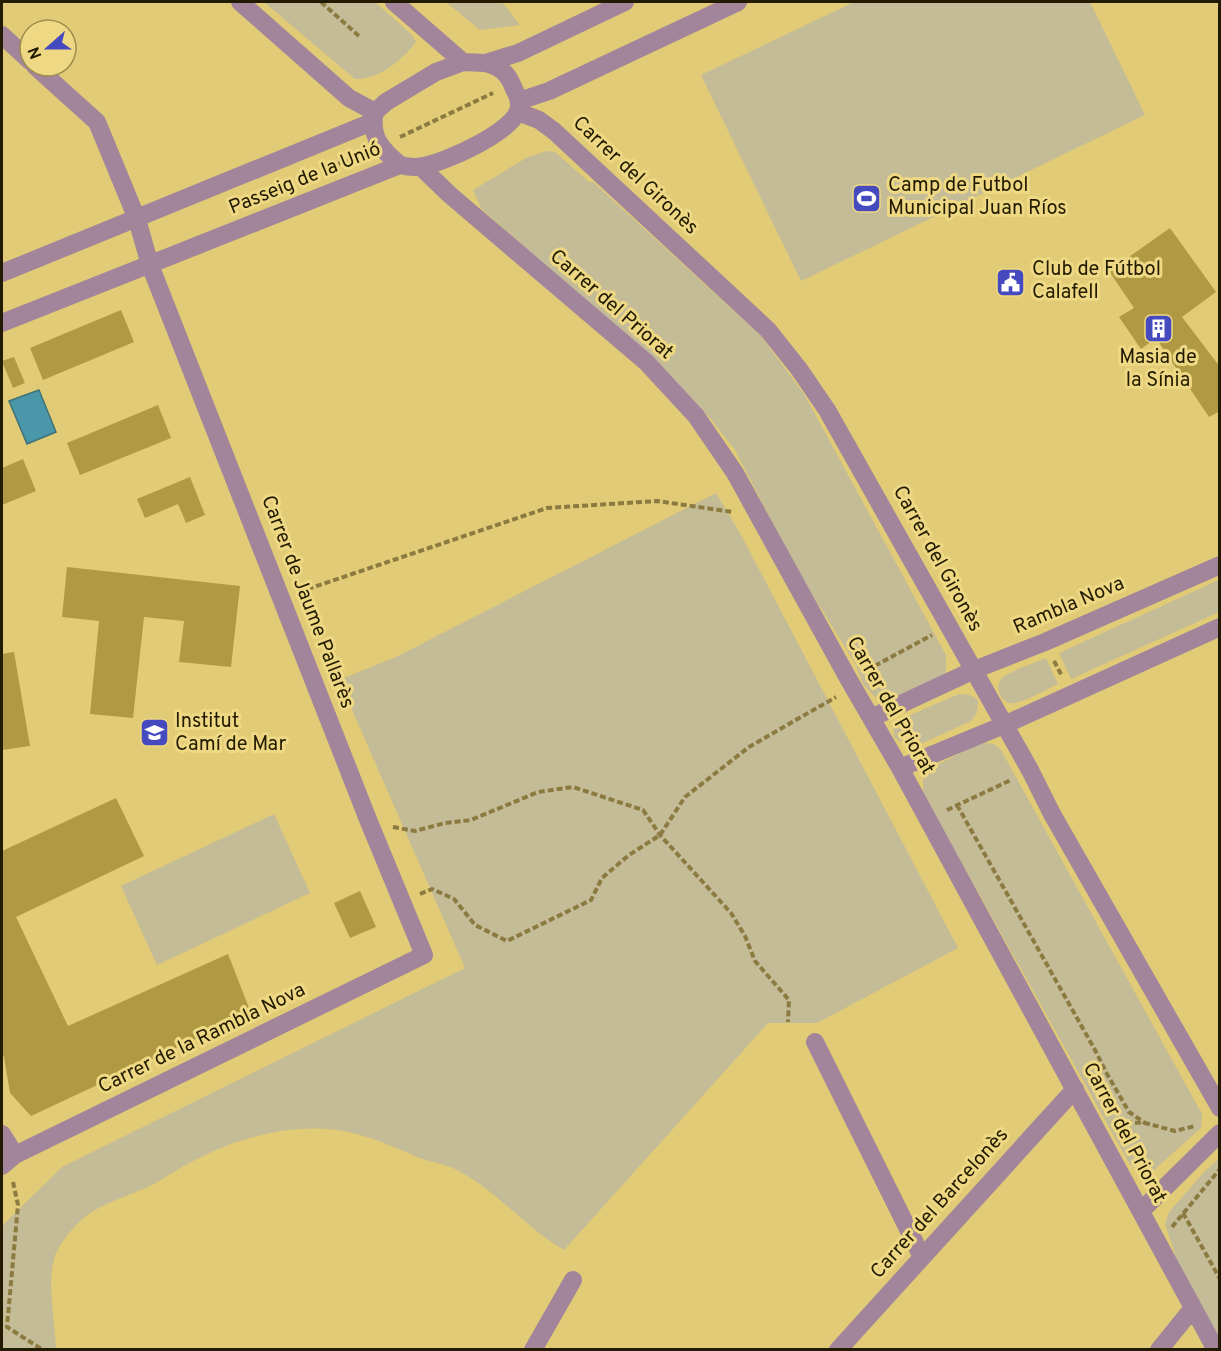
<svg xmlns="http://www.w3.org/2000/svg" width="1221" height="1351" font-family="Overpass,sans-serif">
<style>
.green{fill:#c4bb97}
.water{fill:#4a97aa;stroke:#3e7277;stroke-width:1.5}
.building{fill:#af9943}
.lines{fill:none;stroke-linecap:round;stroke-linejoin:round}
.path{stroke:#8b7b41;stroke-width:4;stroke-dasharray:6 3;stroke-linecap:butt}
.minor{stroke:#a3859b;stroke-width:18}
.labels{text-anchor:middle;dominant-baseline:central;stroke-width:6;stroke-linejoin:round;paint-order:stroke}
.street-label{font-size:20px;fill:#221b01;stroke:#eed883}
.poi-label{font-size:20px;fill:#221b01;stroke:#eed883;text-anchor:start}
</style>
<rect width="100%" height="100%" fill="#e1cb76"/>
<path class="green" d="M264,2H375L411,34L416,42C402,60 379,80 355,79Z
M446,2H502L520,25L480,30Z
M854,2H1090L1145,115L801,281L701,75Z
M546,151L555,152L590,183L592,181L760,335L804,394L946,655V672L940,678L883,701L875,697L863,684L855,663L797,570L735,450L710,418L481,208L473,190L526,158Z
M716,493L741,535L958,948L817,1023H768L564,1250C526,1228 498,1192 459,1171C447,1164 433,1163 420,1158C399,1149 379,1140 357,1134C301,1119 240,1136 191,1162C179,1168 168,1176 156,1183C135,1194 110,1200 90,1213C77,1222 58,1244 54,1259C47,1285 55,1322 56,1349H2V1226L62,1167L465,968L339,680L396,657Z
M1219,580V612L1071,679L1059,653Z
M1046,658L1058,684C1045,690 1029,700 1015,703C1001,706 993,686 1003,677C1013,670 1034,663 1046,658Z
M959,694L970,695L978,700L977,713L971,721L914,747L905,745L894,737L893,728L901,719Z
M985,743L994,744L1001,750L1202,1114L1201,1128L1154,1170C1143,1174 1137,1172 1129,1163L923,793V775L929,769L974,746Z
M274,814L310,893L157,965L121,886Z
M1219,1159V1344L1184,1281L1165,1224L1169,1212L1205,1171Z"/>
<path class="water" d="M39,390L56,432L27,444L9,401Z"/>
<path class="building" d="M1170,228L1216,292L1182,317L1220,367V411L1209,417L1156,338L1141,349L1119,317L1134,308L1109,271Z
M121,310L134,342L43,380L30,348Z
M14,357L25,383L13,388L2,361Z
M158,405L171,438L80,475L67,443Z
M23,459L36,491L2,505V468Z
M190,477L205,515L186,523L178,504L145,518L137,499Z
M67,567L240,586L231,667L179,662L184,621L144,617L133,718L90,714L99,621L62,617Z
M14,652L30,746L2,750V654Z
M116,798L144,856L16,917L68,1026L228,954L251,1013L31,1116L10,1093L4,1057L2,1054V851Z
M360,891L376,927L350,938L334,903Z"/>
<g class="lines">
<path class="path" d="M321,2L361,38
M400,137L493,93
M330,167L360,155
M299,592L547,508L657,501L733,512
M1054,661L1062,676
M867,670L932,635
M957,805L1095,1050L1107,1074L1129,1112L1145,1123
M947,810L1011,780
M393,827L415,831L445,823L471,820L538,792L573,787L643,810L660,835L731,913L745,936L755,961L789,1000L788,1022
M420,894L432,889L454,899L475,925L507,941L591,900L602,878L629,855L660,835L685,797L749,747L836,697
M1117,1122L1145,1123L1175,1131L1195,1126
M13,1182L18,1205L7,1327L43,1350
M1183,1213L1220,1279
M1172,1227L1220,1169"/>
<path class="minor" d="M240,2L349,98L375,112
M394,2L463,62
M2,35L30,61
M519,101L549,91L738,2
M518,112L539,120L554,131L768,330L799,369L827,410L1030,770L1052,814L1220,1108
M400,165C383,151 369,137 375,112L386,102L436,72L463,62L485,63L518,53L625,2
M421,167L450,195L646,362L696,416L735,473L849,680L900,768L1216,1350
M2,273L372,122
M2,323L400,165C408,167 416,168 423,166C446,162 510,133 518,111C521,103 518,96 514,89C508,73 501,67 485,63
M871,718L974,670L1045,642L1220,565
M900,768L1004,725L1220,627
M815,1042L922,1257
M2,1134L15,1155
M2,1166L15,1155L424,955L369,822L150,265L137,219L97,122L35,66
M1141,1211L1220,1133
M533,1350L573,1280
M838,1350L1075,1089
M1159,1350L1193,1308"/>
</g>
<defs>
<symbol id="stadium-square" viewBox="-11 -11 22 22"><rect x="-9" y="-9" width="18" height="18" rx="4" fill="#454abf" stroke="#eed883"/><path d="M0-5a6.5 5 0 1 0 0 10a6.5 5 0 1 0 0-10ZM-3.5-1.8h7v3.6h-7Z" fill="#fff"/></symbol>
<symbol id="civic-square" viewBox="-11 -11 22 22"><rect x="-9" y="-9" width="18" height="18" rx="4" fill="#454abf" stroke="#eed883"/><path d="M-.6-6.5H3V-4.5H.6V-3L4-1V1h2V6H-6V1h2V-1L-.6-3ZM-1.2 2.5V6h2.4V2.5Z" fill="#fff"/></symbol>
<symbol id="building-square" viewBox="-11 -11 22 22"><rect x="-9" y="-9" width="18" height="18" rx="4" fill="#454abf" stroke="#eed883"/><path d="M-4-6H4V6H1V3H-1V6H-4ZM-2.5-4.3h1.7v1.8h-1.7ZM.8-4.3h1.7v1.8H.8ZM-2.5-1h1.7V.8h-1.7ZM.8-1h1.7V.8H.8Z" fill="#fff"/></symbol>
<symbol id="school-square" viewBox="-11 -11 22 22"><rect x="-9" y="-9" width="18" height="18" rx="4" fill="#454abf" stroke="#eed883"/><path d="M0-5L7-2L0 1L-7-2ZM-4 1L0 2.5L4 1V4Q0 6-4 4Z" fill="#fff"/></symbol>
</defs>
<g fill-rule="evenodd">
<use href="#stadium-square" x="850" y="182" width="33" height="33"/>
<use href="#civic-square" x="994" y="266" width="33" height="33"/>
<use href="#building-square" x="1142" y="312" width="33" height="33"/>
<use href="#school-square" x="138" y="716" width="33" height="33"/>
</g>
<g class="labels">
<g class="street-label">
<text transform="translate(635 176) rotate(43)">Carrer del Gironès</text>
<text transform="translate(305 179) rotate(-22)">Passeig de la Unió</text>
<text transform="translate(611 305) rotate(41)">Carrer del Priorat</text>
<text transform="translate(937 559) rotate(61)">Carrer del Gironès</text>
<text transform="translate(307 602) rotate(69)">Carrer de Jaume Pallarès</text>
<text transform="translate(1069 606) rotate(-23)">Rambla Nova</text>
<text transform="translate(890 706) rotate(60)">Carrer del Priorat</text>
<text transform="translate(202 1039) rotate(-26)">Carrer de la Rambla Nova</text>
<text transform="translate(1124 1133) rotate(62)">Carrer del Priorat</text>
<text transform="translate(940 1204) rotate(-48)">Carrer del Barcelonès</text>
</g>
<g class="poi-label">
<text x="888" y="186">Camp de Futbol<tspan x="888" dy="23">Municipal Juan Ríos</tspan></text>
<text x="1032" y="270">Club de Fútbol<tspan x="1032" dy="23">Calafell</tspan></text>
<text x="1158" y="358" text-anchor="middle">Masia de<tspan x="1158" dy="23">la Sínia</tspan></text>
<text x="175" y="722">Institut<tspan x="175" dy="23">Camí de Mar</tspan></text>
</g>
</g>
<rect width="1221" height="1351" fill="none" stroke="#221b01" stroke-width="6"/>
<g transform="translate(48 48) rotate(249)"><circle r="28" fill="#eed883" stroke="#9c8c4f" stroke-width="1.5"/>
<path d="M0-4.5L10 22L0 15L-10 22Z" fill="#454abf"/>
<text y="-9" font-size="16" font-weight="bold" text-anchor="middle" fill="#221b01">N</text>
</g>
</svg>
